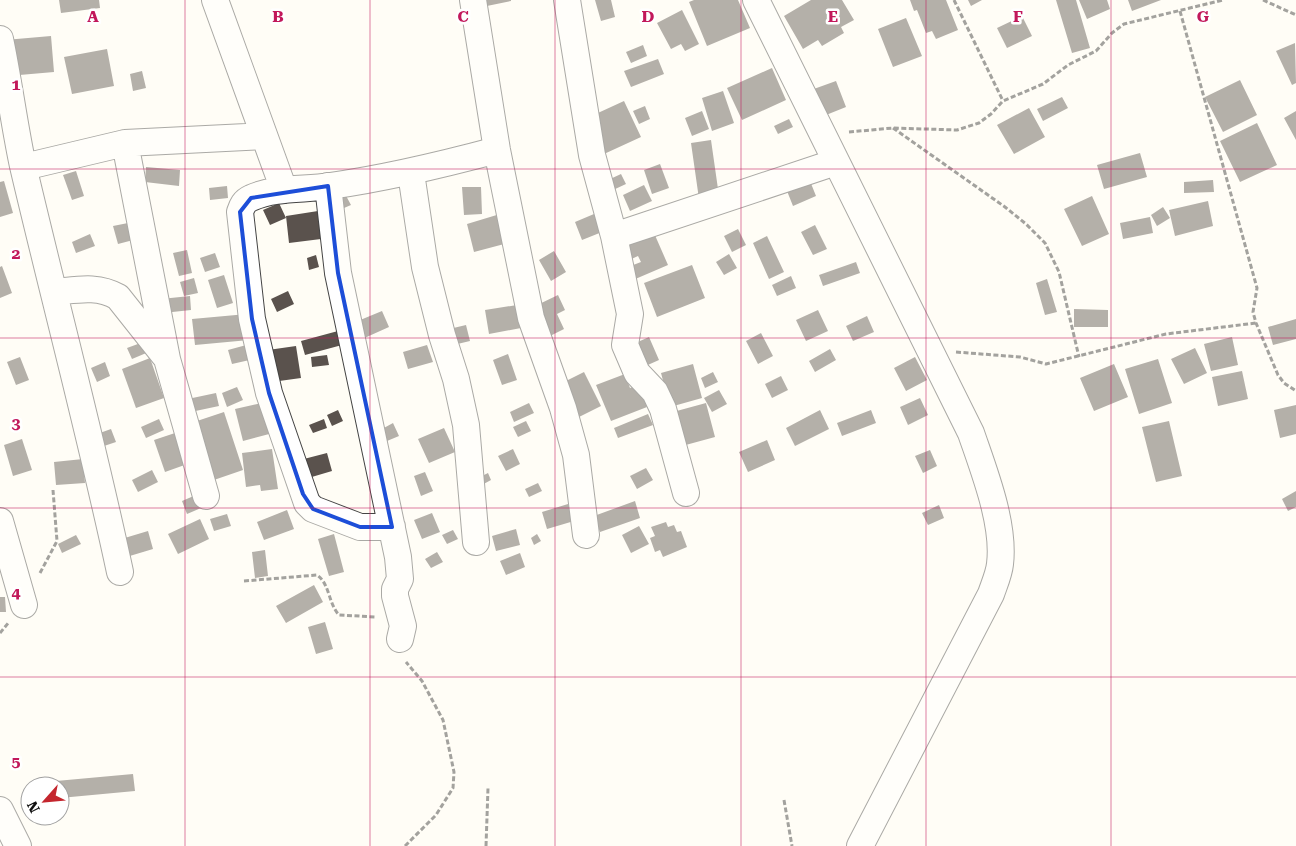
<svg xmlns="http://www.w3.org/2000/svg" width="1296" height="846" font-family="'Roboto Serif',serif">
<style>
.building{fill:#5a524d}
.lines{fill:none;stroke-linecap:round;stroke-linejoin:round}
.street-casing{stroke:#444;stroke-width:28}
.path{stroke:#333;stroke-width:3;stroke-dasharray:5 2.5;stroke-linecap:butt}
.street{stroke:#fff;stroke-width:26}
.marked{fill:none;stroke:#1d4ed8;stroke-width:4;stroke-linejoin:round}
.grid{fill:none;stroke:#c2185b;stroke-width:1;stroke-opacity:0.55}
.grid-label{font-size:16px;text-anchor:middle;font-weight:bold;fill:#c2185b;stroke:#fff;stroke-width:5;stroke-linejoin:round;paint-order:stroke}
</style>
<rect width="100%" height="100%" fill="#fffdf5"/>
<path class="building" d="M59,0H99L100,8L61,13Z
M480,0H511V1L482,7Z
M595,0H611L615,17L601,21Z
M694,0H738L750,28L707,46L689,2Z
M811,0H842L854,20L841,27L844,33L822,46L818,40L803,49L784,16Z
M910,0H946L958,30L936,39L932,31L926,33L917,10L914,11Z
M968,0H982L971,6Z
M1056,0H1076L1090,48L1072,53Z
M1079,0H1107L1110,9L1087,19Z
M1128,0H1161L1132,11Z
M682,10L699,44L685,51L681,44L671,49L657,23Z
M1022,16L1032,36L1007,48L997,28Z
M906,18L922,56L893,67L878,29Z
M51,36L54,72L8,76L5,40Z
M1295,43L1296,83L1292,85L1276,51Z
M643,45L647,56L631,63L626,52Z
M107,49L114,86L72,94L64,57Z
M658,59L664,74L631,87L624,71Z
M772,68L786,100L742,120L727,88Z
M142,71L146,88L133,91L130,74Z
M1240,80L1257,115L1223,132L1205,97Z
M836,81L846,107L821,117L811,90Z
M723,91L734,123L712,131L702,98Z
M1062,97L1068,108L1043,121L1037,109Z
M624,101L641,137L604,154L587,118Z
M645,106L650,119L639,124L633,111Z
M1029,108L1045,137L1014,154L997,125Z
M702,111L709,129L692,136L685,118Z
M1296,111V140L1284,118Z
M789,119L793,127L778,134L774,126Z
M1257,123L1277,165L1240,182L1220,141Z
M711,140L719,196L699,199L691,143Z
M1140,153L1147,177L1104,189L1097,165Z
M660,164L669,188L652,194L644,170Z
M146,167L180,170L179,186L145,182Z
M76,171L84,196L72,200L63,175Z
M621,174L626,184L613,190L608,180Z
M1213,180L1214,192L1184,193V182Z
M4,181L13,213L0,217V182Z
M810,181L816,196L793,206L787,191Z
M644,185L652,201L630,211L623,195Z
M227,186L228,198L210,200L209,188Z
M462,187H481L482,214L464,215Z
M344,192L351,205L337,211Z
M1092,196L1109,234L1082,246L1064,209Z
M1208,201L1213,226L1175,236L1169,210Z
M279,203L286,218L270,225L263,210Z
M1163,207L1170,218L1157,226L1151,215Z
M318,211L321,239L289,243L286,216Z
M500,214L508,243L474,252L467,224Z
M594,214L602,232L582,240L575,222Z
M1150,217L1153,233L1123,239L1120,223Z
M133,222L137,239L118,244L113,226Z
M815,225L827,249L813,255L801,232Z
M738,229L746,245L732,252L724,236Z
M654,233L668,265L633,280L628,267L641,262L638,256L625,262L619,248Z
M90,234L95,246L76,253L72,242Z
M767,236L784,272L769,279L753,243Z
M187,250L192,273L179,276L173,253Z
M554,251L566,272L551,281L539,260Z
M215,253L220,267L205,272L200,258Z
M729,254L737,268L724,275L716,262Z
M316,255L319,267L309,270L307,258Z
M856,262L860,273L823,286L819,275Z
M692,265L705,298L657,317L644,283Z
M2,266L12,293L0,298V267Z
M224,275L233,303L217,308L208,280Z
M791,276L796,288L777,296L772,285Z
M194,278L198,293L184,296L180,282Z
M1047,279L1057,312L1045,315L1036,283Z
M288,291L294,304L277,312L271,299Z
M558,295L565,310L557,314L564,329L546,338L531,308Z
M190,296L191,310L163,313L161,299Z
M517,305L521,328L489,334L485,310Z
M1074,309L1108,310V327H1074Z
M818,310L828,331L806,341L796,320Z
M382,311L389,327L360,340L353,323Z
M247,314L249,340L195,345L192,319Z
M867,316L874,332L853,341L846,326Z
M1296,319V339L1273,345L1268,327Z
M466,325L470,341L449,346L445,330Z
M338,331L342,345L305,355L301,341Z
M761,333L773,356L758,364L746,341Z
M649,337L659,360L641,368L631,345Z
M1232,337L1238,365L1211,371L1204,344Z
M146,341L151,351L132,359L127,348Z
M250,344L254,359L232,364L228,350Z
M427,345L433,362L408,369L403,352Z
M296,346L301,378L272,382L268,350Z
M1195,348L1207,373L1184,384L1171,359Z
M830,349L836,360L815,372L809,361Z
M508,354L517,380L502,385L493,360Z
M327,355L329,365L312,367L311,357Z
M20,357L29,380L16,385L7,362Z
M915,357L927,380L906,391L894,368Z
M150,358L164,398L136,408L122,369Z
M1158,359L1172,403L1139,414L1125,369Z
M105,362L110,376L97,382L91,368Z
M693,364L702,398L670,407L661,373Z
M1114,364L1128,397L1094,411L1080,378Z
M1242,371L1248,399L1218,406L1212,377Z
M584,372L601,406L575,419L558,385Z
M713,372L718,382L705,388L701,378Z
M625,374L630,388L638,385L647,407L611,421L596,385Z
M781,376L788,390L772,398L765,384Z
M237,387L243,400L227,407L222,393Z
M719,390L727,404L712,412L704,398Z
M216,393L219,406L186,413L183,400Z
M920,398L928,415L908,425L900,407Z
M266,402L273,433L243,441L235,409Z
M529,403L534,413L514,422L510,412Z
M706,403L715,437L682,446L673,412Z
M1296,405V434L1280,438L1274,410Z
M338,410L343,421L332,426L327,415Z
M820,410L829,429L795,446L786,428Z
M871,410L876,423L842,436L837,423Z
M224,412L243,470L211,481L191,423Z
M648,414L653,425L618,438L614,428Z
M159,419L164,430L146,438L141,427Z
M324,419L327,428L313,433L309,425Z
M526,421L531,431L518,437L513,427Z
M1169,421L1182,476L1156,482L1142,427Z
M393,423L399,436L387,441L382,429Z
M444,428L455,452L429,463L418,439Z
M111,429L116,442L101,447L97,434Z
M181,431L193,462L165,472L154,440Z
M22,439L32,470L13,476L4,445Z
M767,440L775,460L748,472L739,452Z
M272,449L278,489L261,491L260,485L246,487L242,453Z
M513,449L520,464L506,471L498,456Z
M930,450L937,466L923,473L915,456Z
M327,453L332,471L305,479L300,460Z
M83,459L85,483L56,485L54,462Z
M646,468L653,480L637,489L630,476Z
M152,470L158,482L138,492L132,480Z
M425,472L433,491L421,496L414,476Z
M488,473L491,480L480,486L476,479Z
M538,483L542,491L529,497L525,489Z
M1296,491V507L1288,511L1282,499Z
M196,495L201,508L187,514L182,501Z
M635,501L640,518L600,532L594,516Z
M568,504L574,521L547,529L542,512Z
M939,505L944,518L928,525L922,513Z
M287,510L294,529L264,540L257,522Z
M432,513L440,532L422,539L414,520Z
M227,514L231,526L214,531L210,519Z
M200,519L209,539L178,554L168,534Z
M666,522L668,527L674,525L677,532L681,531L687,547L663,557L660,550L655,552L650,538L655,536L651,527Z
M639,526L649,544L631,553L622,535Z
M516,529L520,545L496,551L492,536Z
M453,530L458,539L447,544L442,535Z
M148,531L153,549L123,558L118,540Z
M334,534L344,572L329,576L318,539Z
M537,534L541,541L534,545L531,538Z
M76,535L81,544L62,553L58,544Z
M265,550L268,576L255,578L252,552Z
M437,552L443,562L431,568L425,559Z
M520,553L525,567L506,575L500,561Z
M314,585L323,602L286,623L276,606Z
M0,597H5L6,612H0Z
M325,622L333,649L316,654L308,627Z
M133,774L135,791L60,798V786H34V783Z"/>
<g class="lines">
<defs>
<path id="street" d="M215,0L284,190
M473,0L497,150L531,318L563,408L576,455L586,535
M567,0L592,155L614,236L630,314L625,345L637,373L655,392L663,409L686,493
M756,0L971,433C984,471 1005,524 1000,564C999,574 994,585 991,594L860,846
M0,39C9,82 14,124 23,166C55,302 91,436 120,572
M125,143L167,359L206,496
M24,167L125,143L264,136
M411,173L425,267L442,335L456,379L466,425L476,542
M328,186L338,273L398,557L400,579L395,589V596L403,626L400,639
M614,236L836,162
M55,292C77,290 97,285 118,297L164,355
M0,521L24,605
M392,527H360L313,509L307,503L269,393L252,319L240,212C242,206 244,201 251,198C275,187 305,190 330,186C387,178 441,165 497,150
M0,810L18,846"/>
</defs>
<use href="#street" class="street-casing"/>
<path class="path" d="M954,0L1003,101
M1263,0L1296,15
M1180,11L1257,288L1253,312L1256,323L1278,375L1284,383L1296,391
M893,128L1005,207L1026,224L1045,243L1059,272L1079,357
M849,132L893,128L957,130L979,123L991,114L1003,101L1043,84L1068,65L1096,51L1112,33L1124,24L1223,0
M956,352L1020,357L1046,364L1166,334L1256,323
M40,573L57,541L53,490
M244,581L317,575C330,584 328,603 339,615L376,617
M0,633L9,622
M784,800L792,846
M405,846L436,815L453,788L454,772L443,720L422,681L406,662
M486,846L488,788"/>
<use href="#street" class="street"/>
</g>
<path d="M0 0H1296V846H0ZM328,186L338,273L392,527H360L313,509L303,494L269,393L252,319L240,212L251,198Z" fill="#fffdf5" fill-opacity=".55" fill-rule="evenodd"/>
<path class="marked" d="M328,186L338,273L392,527H360L313,509L303,494L269,393L252,319L240,212L251,198Z"/>
<path class="grid" d="M185,0V846M370,0V846M555,0V846M741,0V846M926,0V846M1111,0V846M0,169H1296M0,338H1296M0,508H1296M0,677H1296"/>
<g class="grid-label">
<text x="93" y="22">A</text>
<text x="278" y="22">B</text>
<text x="463" y="22">C</text>
<text x="648" y="22">D</text>
<text x="833" y="22">E</text>
<text x="1018" y="22">F</text>
<text x="1203" y="22">G</text>
<text x="16" y="90">1</text>
<text x="16" y="259">2</text>
<text x="16" y="429">3</text>
<text x="16" y="598">4</text>
<text x="16" y="767">5</text>
</g>
<g transform="translate(45 801) rotate(243)"><circle r="24" fill="#ffffff" stroke="#a0a0a0"/>
<path d="M0-4L9 19L0 12L-9 19Z" fill="#c4262e"/>
<text y="-8" font-size="14" font-weight="bold" text-anchor="middle" fill="#111111">N</text>
</g>
</svg>
